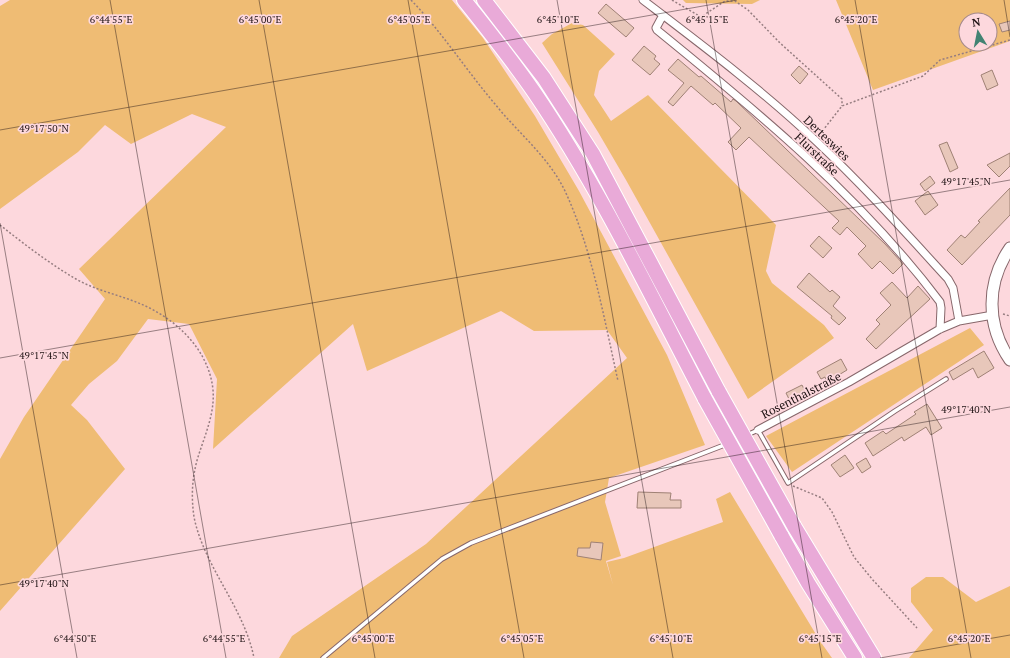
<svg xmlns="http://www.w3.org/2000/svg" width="1010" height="658" font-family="'PT Serif',serif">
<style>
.green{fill:#efbc74;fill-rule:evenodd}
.building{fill:#e8c7ba;stroke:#9f8175}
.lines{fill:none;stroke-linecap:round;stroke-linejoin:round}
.service-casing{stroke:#87676b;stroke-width:5.5}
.minor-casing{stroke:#87676b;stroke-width:9}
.secondary-casing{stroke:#87676b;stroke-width:13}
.motorway-casing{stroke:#fff;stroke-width:16}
.path{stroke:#967d80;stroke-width:1.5;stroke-dasharray:2 2;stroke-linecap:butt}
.service{stroke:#fff;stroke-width:3.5}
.minor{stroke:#fff;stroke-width:7}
.secondary{stroke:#fff;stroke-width:11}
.motorway{stroke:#e9aad8;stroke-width:14}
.motorway-bridge-casing{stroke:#fff;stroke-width:16;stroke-linecap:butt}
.motorway-bridge{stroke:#e9aad8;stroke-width:14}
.ticks{fill:none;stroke:#1e1213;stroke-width:1;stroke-opacity:0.45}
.labels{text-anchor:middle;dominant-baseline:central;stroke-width:3.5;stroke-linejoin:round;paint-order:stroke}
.street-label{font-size:12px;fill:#1e1213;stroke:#fdd8dd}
.ticks-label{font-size:10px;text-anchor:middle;fill:#1e1213;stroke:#fdd8dd;stroke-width:3.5;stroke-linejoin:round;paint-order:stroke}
</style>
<rect width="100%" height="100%" fill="#fdd8dd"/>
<path class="green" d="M10,0H452L483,38L535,116L579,191L667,355L705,445L609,478L605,502L621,556L606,561L613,585L607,562L624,558L723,522L716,499L730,492L820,641L832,658H279L292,636L426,544L627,358L607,330L534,331L501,311L367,371L353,324L213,449L217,379L189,324L148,319L117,361L89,384L71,405L87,420L125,469L0,611V459L24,417L105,299L79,269L226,127L192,114L131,144L105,125L78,152L0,209V6Z
M683,0H760L752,4L686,3Z
M836,0H1010V41L873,90ZM966,20H990V44H966Z
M572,23L583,25L615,54L599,71L594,95L611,121L648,95L776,225L766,271L772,283L824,325L834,338L748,399L626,180L598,132L542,43L552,34Z
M970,328L984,345L792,472L766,436Z
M926,577H943L976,602L1010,586V658H909L933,630L911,602V588Z"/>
<path class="building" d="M606,4L634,28L626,37L598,13Z
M1010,21V30L1002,32L999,24Z
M644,46L656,56L654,59L660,64L650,75L632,60Z
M678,59L699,77L701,76L731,102L733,99L736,101L885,244L903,264L893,274L880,261L872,269L858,254L866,246L847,227L840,235L832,228L839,221L749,137L736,150L728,142L741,128L715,103L713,105L691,86L673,106L668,102L684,83L668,70Z
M799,66L808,74L800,84L791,75Z
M992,70L998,85L987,90L981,75Z
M947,142L958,168L950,172L939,145Z
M1010,153V166L999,177L987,165Z
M930,176L935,183L925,191L920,184Z
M1010,188V215L962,265L947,250L961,235L965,238L980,222L978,221Z
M928,191L938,205L925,215L915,201Z
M819,236L832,248L823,258L810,246Z
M809,273L830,292L832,290L840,297L833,306L846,318L839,325L831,318L832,316L797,287Z
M892,282L907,298L918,286L930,299L876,349L866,339L880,324L876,320L891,305L880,293Z
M984,351L994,368L978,378L973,368L953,380L949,372Z
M841,359L847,370L827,382L825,377L821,379L817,372Z
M802,385L807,395L791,403L786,393Z
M927,404L942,428L931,435L926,427L904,441L902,437L873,456L865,443L883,431L886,434L916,414L914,412Z
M845,455L854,468L840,477L831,465Z
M866,458L871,467L862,473L856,464Z
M638,492L671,493L670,500H681V508H637Z
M591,542L603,543L601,560L577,556L578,548H590Z"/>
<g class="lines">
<defs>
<path id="service" d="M747,435L758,430L788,483L895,411L946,379
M323,658L442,559L471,543L727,444"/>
<path id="minor" d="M643,0C702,45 762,90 816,141C863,185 905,232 948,279L953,288L959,321
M663,15L656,28L657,30C758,112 861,197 940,302L941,308L940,329
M758,430L849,382L940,329L959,321L993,315"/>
<path id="secondary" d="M1010,248C986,283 986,325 1010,360"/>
<path id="motorway" d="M464,0C488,30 512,60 534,92C600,189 651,296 705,399
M484,0L544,78L593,154L719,392
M794,526L874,658
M781,535L808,583L855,658"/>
</defs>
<use href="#service" class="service-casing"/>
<use href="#minor" class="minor-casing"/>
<use href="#secondary" class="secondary-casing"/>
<use href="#motorway" class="motorway-casing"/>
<path class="path" d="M411,0C442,32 466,70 495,104C518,133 548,156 565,191C592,249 604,318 618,381
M672,0L701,17L725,1H735L748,10L780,43L842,99V106
M820,134L842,106L923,76L940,60L1010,40
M0,225C24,244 50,264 76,279C95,290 116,294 136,302C173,316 209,348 213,390C215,413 205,435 198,457C192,477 191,496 194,517C204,567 244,607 254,658
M1003,314L1010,316
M793,486L822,498L832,512L854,557L872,579L917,628"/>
<use href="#service" class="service"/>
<use href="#minor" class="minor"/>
<use href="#secondary" class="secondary"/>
<use href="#motorway" class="motorway"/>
<defs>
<path id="motorway-bridge" d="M719,392L794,526
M705,399L781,535"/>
</defs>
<use href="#motorway-bridge" class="motorway-bridge-casing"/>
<use href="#motorway-bridge" class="motorway-bridge"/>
</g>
<path class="ticks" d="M110,0L226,658M259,0L375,658M408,0L524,658M557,0L673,658M706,0L822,658M855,0L971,658M1004,0L1010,37M0,130L737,0M0,223L77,658M0,358L1010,180M0,585L1010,407M880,658L1010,635"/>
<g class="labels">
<g class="street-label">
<text transform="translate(827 138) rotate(44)">Derteswies</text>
<text transform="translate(817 154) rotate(44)">Flurstraße</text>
<text transform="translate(801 395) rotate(-27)">Rosenthalstraße</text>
</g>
</g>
<g class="ticks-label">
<text x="111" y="23">6°44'55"E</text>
<text x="260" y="23">6°45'00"E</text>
<text x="409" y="23">6°45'05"E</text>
<text x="558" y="23">6°45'10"E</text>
<text x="707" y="23">6°45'15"E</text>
<text x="856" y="23">6°45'20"E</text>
<text x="44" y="132">49°17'50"N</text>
<text x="966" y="185">49°17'45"N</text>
<text x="44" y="359">49°17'45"N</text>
<text x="966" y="413">49°17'40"N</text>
<text x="44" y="587">49°17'40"N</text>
<text x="75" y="642">6°44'50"E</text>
<text x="224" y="642">6°44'55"E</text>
<text x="373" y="642">6°45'00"E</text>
<text x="522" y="642">6°45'05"E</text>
<text x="671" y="642">6°45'10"E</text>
<text x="820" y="642">6°45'15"E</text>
<text x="969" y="642">6°45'20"E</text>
</g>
<g transform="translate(978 32) rotate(350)"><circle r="19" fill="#fdd8dd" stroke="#a4898c"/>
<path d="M0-3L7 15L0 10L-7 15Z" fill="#428372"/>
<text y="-6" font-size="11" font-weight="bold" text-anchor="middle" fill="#1e1213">N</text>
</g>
</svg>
